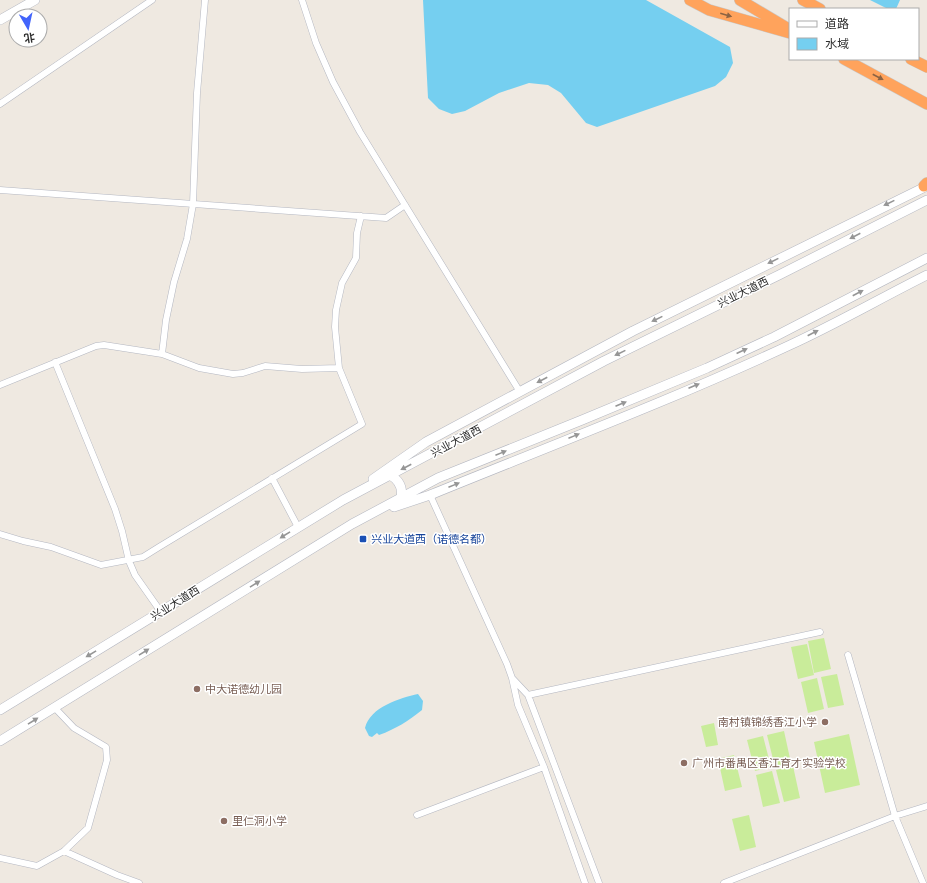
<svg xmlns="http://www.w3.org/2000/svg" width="927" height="883" font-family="Montserrat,'Noto Sans SC',sans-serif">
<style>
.pitch{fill:#c9ec9a}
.water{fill:#75cff0}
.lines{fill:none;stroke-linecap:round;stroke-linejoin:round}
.street-casing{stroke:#b4b7c1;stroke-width:7}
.secondary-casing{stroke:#b4b7c1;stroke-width:10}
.highway-casing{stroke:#c9c9c9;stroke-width:12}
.street{stroke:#fff;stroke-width:6}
.secondary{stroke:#fff;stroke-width:9}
.highway{stroke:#ffa35c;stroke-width:11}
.oneway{fill:#8c6343}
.oneway2{fill:#969696}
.transit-dot{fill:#1a4fb4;stroke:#fff;stroke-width:1.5}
.education-dot{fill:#8d6e63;stroke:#fff;stroke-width:1.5}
.labels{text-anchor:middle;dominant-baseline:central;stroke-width:3;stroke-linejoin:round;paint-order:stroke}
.street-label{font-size:11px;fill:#2e2e2e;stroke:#fff}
.transit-label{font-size:11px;fill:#164399;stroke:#fff;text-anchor:start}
.education-label{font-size:11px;fill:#785e54;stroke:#fff;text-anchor:start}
</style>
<rect width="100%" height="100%" fill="#efe9e1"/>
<path class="pitch" d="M824,638L831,669L814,673L808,641Z
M807,644L814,675L798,679L791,647Z
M837,674L844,705L828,708L821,677Z
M817,678L824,709L808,713L801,682Z
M714,723L718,745L706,747L701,726Z
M784,731L791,763L775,767L767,735Z
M849,734L860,785L825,793L814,742Z
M763,736L771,767L755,771L747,740Z
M734,755L742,787L725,791L718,759Z
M793,766L800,798L784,802L776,770Z
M772,771L780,803L763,807L756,775Z
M749,815L756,847L740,851L732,819Z"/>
<path class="water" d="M423,0H646L730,47L733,63L726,77L715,86L597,127L586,123L561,93L548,85L529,83L499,93L465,111L452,114L439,109L428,98Z
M870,0H900L896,9H888Z
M418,694L423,701L422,710C408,721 396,729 379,735L377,733L372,737L369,736L365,728C370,707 400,698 418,694Z"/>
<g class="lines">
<defs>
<path id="street" d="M302,0L316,43L333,82L360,132L520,392
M0,104L152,0
M0,190L386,218L405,205
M162,354L166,320L174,282L187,239L193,204L197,93L205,0
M55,362L115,509L122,531L129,561L135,575L161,612
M0,385L96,346L104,345L162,354L199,368L233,374L243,373L265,366L302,369L339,368L335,327L336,310L342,283L356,258L357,233L361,216
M272,478L298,527
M430,495L507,664L512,678L518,705L544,767L585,883
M0,534L23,541L51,547L101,565L143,557L159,547L362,424L339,368
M848,655L895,816L923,883
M512,678L528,695L599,883
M528,695L820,632
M417,815L544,767
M64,851L117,875L139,883
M0,858L37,866L64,851L88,828L107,760L106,747L74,728L54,707
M724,883L895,816L927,806"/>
<path id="secondary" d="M0,20L35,0
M390,475C399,480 403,488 401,498
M373,479L426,442L633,331L927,186
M394,507L430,495C550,446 672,400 790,345C836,324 881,298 927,275
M0,710L343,500L604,361L779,275L927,200
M0,741L352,524L438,478L582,420L707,368L774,337L927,258"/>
<path id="highway" d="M690,0L709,10L790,33
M740,0L787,28
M803,0L820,9
M844,59L927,104
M911,59L927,67
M924,186L927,183"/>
</defs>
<use href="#street" class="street-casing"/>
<use href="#secondary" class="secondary-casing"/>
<use href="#highway" class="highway-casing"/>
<use href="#street" class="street"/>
<use href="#secondary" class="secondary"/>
<use href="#highway" class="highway"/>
</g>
<defs><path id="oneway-solid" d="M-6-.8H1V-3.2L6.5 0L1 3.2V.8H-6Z"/></defs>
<g class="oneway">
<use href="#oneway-solid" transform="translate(726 15) rotate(16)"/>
<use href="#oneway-solid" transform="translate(878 77) rotate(28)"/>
</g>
<g class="oneway2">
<use href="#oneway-solid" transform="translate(889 203) rotate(154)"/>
<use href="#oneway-solid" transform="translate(855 236) rotate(153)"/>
<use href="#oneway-solid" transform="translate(773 261) rotate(154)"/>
<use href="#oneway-solid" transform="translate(858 293) rotate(-28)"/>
<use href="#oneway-solid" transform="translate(657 319) rotate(154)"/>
<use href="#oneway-solid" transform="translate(813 333) rotate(-27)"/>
<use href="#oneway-solid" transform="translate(742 351) rotate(-25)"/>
<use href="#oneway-solid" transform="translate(620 353) rotate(154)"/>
<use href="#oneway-solid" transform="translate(542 380) rotate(152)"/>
<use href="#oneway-solid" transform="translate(694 386) rotate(-23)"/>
<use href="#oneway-solid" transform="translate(621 404) rotate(-23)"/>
<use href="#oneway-solid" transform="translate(574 436) rotate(-22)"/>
<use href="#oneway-solid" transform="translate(501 453) rotate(-22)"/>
<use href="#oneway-solid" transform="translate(406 467) rotate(152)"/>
<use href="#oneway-solid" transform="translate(454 485) rotate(-22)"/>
<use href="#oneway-solid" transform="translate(285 535) rotate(148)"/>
<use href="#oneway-solid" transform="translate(255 584) rotate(-32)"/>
<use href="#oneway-solid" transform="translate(144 652) rotate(-32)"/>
<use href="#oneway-solid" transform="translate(91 654) rotate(149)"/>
<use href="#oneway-solid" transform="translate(33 721) rotate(-32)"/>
</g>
<rect class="transit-dot" x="359" y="535" width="8" height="8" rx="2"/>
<g class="education-dot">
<circle cx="197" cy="689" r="4"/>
<circle cx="825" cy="722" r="4"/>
<circle cx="684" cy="763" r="4"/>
<circle cx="224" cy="821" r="4"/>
</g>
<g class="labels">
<g class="street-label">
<text transform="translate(743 292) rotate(-26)">兴业大道西</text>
<text transform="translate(456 441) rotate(-28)">兴业大道西</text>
<text transform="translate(175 603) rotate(-32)">兴业大道西</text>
</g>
<g class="transit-label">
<text x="371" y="539">兴业大道西（诺德名都）</text>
</g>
<g class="education-label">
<text x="205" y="689">中大诺德幼儿园</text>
<text x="817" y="722" text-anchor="end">南村镇锦绣香江小学</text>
<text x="692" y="763">广州市番禺区香江育才实验学校</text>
<text x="232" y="821">里仁洞小学</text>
</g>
</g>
<rect x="789" y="8" width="130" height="52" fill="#ffffff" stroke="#ababab"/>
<rect x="797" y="21" width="20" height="6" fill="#ffffff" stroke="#ababab"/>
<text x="825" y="28" font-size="12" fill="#2e2e2e">道路</text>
<rect x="797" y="38" width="20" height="12" fill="#75cff0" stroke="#ababab"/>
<text x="825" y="48" font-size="12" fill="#2e2e2e">水域</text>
<g transform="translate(28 28) rotate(171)"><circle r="19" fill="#ffffff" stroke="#ababab"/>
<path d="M0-3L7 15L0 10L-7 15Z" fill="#4264fb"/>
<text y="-6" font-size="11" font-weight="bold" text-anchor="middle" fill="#2e2e2e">北</text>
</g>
</svg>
